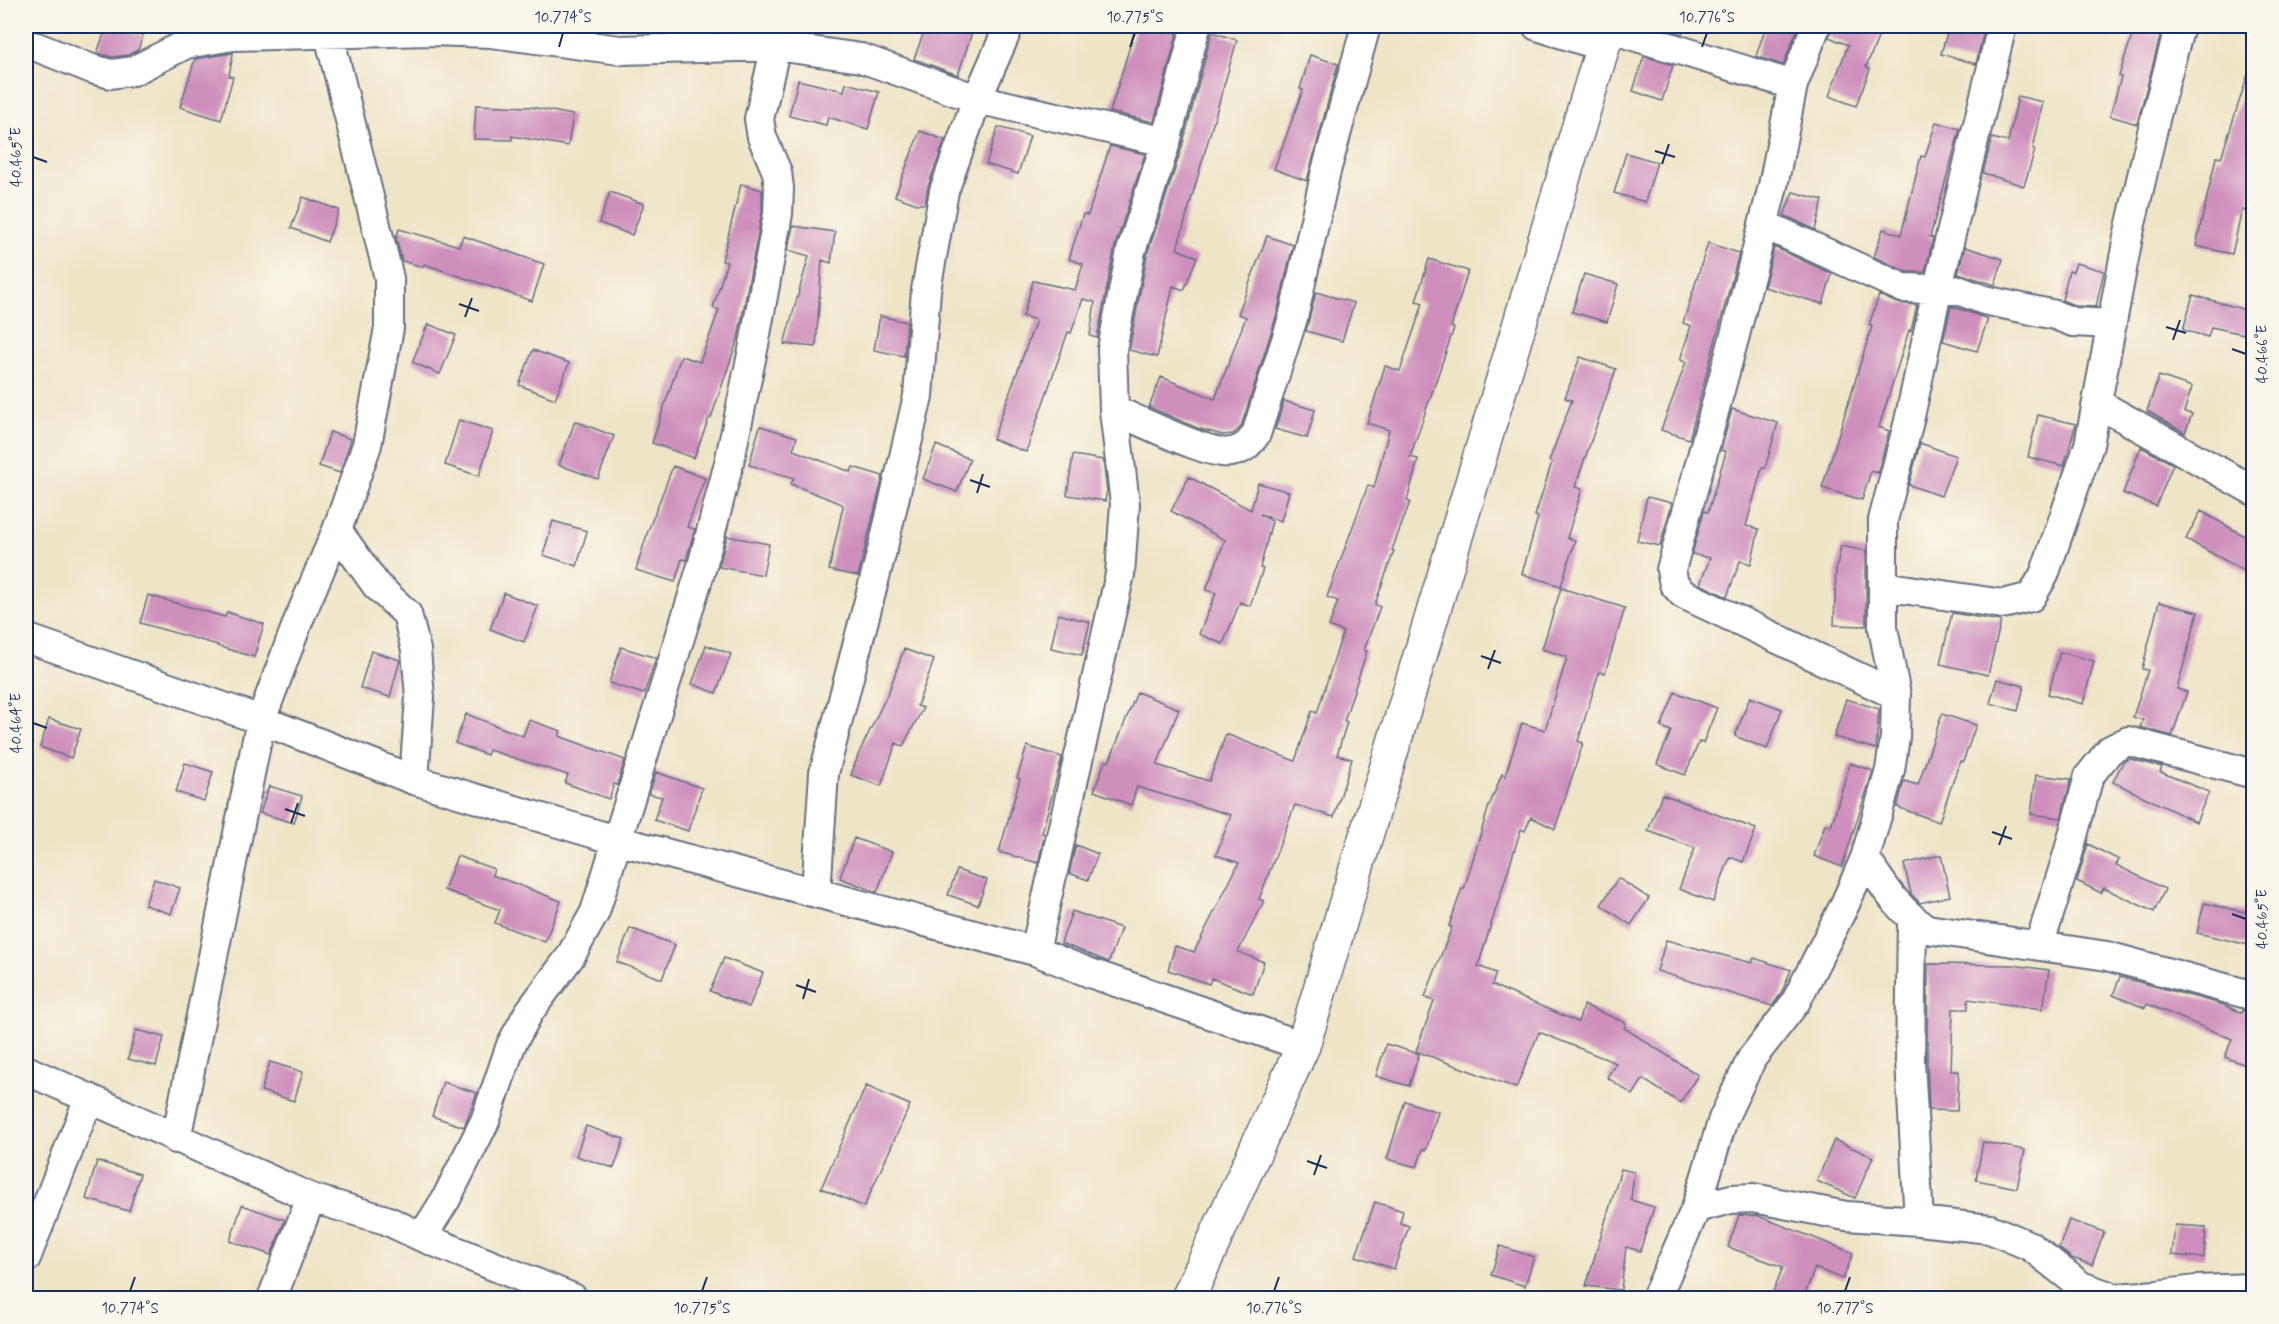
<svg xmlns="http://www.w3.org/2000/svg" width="2279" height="1324" font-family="Mynerve,sans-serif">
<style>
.building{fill:#ce8fbc}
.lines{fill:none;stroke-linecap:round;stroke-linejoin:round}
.minor-casing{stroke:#656f83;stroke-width:32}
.secondary-casing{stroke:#656f83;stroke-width:36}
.minor{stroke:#fff;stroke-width:28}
.secondary{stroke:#fff;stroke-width:33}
.ticks{fill:none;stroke:#1b2f5e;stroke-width:2}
.neatline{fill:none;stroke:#1b2f5e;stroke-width:2}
.ticks-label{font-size:15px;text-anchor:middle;fill:#1b2f5e}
</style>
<rect width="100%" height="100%" fill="#fbf7ec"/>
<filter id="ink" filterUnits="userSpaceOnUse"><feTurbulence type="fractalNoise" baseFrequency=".0167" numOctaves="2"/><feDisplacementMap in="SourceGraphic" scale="12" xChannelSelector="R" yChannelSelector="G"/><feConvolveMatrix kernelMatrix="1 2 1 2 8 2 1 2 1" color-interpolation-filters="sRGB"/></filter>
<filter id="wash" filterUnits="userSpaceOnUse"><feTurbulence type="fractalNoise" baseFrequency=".008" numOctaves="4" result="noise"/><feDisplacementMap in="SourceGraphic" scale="24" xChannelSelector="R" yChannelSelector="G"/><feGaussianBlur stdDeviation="1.35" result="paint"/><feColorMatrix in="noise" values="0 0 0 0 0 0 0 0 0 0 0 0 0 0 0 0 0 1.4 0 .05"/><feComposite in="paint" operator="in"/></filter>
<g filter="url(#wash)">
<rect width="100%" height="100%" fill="#eee5c7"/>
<g id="blocks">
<path class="building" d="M107,26H116L143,35L138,50L128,55L112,57L97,53Z
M926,26H974L958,75L914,59Z
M1136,26H1179L1154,122L1110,112Z
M1656,26H1684L1682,34Z
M1766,26H1783L1797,30L1783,65L1756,56Z
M1832,26H1883L1866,67L1870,69L1856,106L1829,96L1848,45L1829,37Z
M1949,26H1985L1976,64L1941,54Z
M2135,26H2163L2137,124L2110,116L2121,77L2119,76Z
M1212,32L1237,40L1177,249L1197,257L1184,290L1173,286L1157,357L1129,350L1147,255L1182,147Z
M233,53L229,76L233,77L221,120L180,107L195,59Z
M1310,55L1338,64L1307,181L1274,169L1303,90L1300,89Z
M1644,56L1673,65L1662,101L1633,91Z
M2248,74L2253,75V180L2246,211L2242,210L2232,254L2196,246L2216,157L2221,158Z
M798,80L844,91L846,83L879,92L868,129L828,117L826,125L789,116Z
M2018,96L2043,102L2033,149L2035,150L2024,186L1983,173L1992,138L2008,142Z
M476,105L531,107L573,115L568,146L512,136V140L474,139Z
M1936,122L1960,129L1930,237L1933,238L1925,272H1907L1874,257L1883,229L1901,235L1921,156L1925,157Z
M998,127L1030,136L1018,174L986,164Z
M920,131L945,140L928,186L925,204H917L895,196Z
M1110,146L1145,154L1115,246L1097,338L1090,336L1095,302L1083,299L1071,333L1068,332L1026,452L993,439L1036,320L1023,316L1033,281L1075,290L1083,264L1069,259L1083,214L1088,215Z
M1626,153L1657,162L1645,202L1614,193Z
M741,184L762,190V212L738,338L711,418H709L694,458L652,443L681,356L700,362L719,310L713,308L727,262L722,261Z
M610,192L644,204L632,235L599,223Z
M1793,192L1823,200L1815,230L1784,215Z
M303,197L339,210L327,242L291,228Z
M793,226L835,232L831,263L822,260L816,347L784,344L809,256L788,250Z
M399,229L459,246L463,236L544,264L532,301L424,264L423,267L402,261L396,238Z
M1267,236L1293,245L1277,314L1241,427L1233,434L1223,435L1197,428L1149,407L1161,377L1215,399L1246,317L1238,314Z
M1708,243L1739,253L1689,439L1661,430L1686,362L1680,360L1691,326L1683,323Z
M1774,247L1832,274L1823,304L1764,287Z
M1965,247L2003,259L1995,285L1958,273Z
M1429,259L1468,271L1451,327L1454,328L1410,457L1418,459L1407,501L1410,502L1392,550L1394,551L1375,604L1380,607L1364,650L1367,651L1344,721L1347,722L1337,755L1352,759L1334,817L1295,805L1259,899L1264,901L1238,952L1264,962L1253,994L1211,978L1209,984L1168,970L1175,946L1194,952L1239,863L1216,855L1231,815L1137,787L1131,805L1094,791L1105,761L1109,762L1137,692L1179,709L1157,765L1209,781L1226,734L1295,761L1312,711L1317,713L1343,632L1329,626L1338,601L1327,597L1368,485L1374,488L1389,430L1367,423L1385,366L1400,371L1423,303L1416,301Z
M2076,263L2104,271L2096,307L2076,306L2062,300L2069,271L2073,272Z
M1584,274L1618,284L1607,322L1572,312Z
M1316,292L1354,303L1342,341L1306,331Z
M1879,295L1897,303L1917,305L1911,331L1909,330L1879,427L1889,431L1878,473L1871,471L1862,500L1822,488L1872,326L1869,325Z
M2193,295L2253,312V336L2211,327L2208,337L2183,330Z
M1951,306L1988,319L1977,351L1943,341Z
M880,316L907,322L904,356L874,350Z
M428,324L456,335L440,374L412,362Z
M533,350L569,363L555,399L519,385Z
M1580,357L1616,369L1575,487L1582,489L1567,538L1575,540L1561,586L1522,574L1538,517L1535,516L1552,462L1549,461L1572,400L1565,398Z
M2159,376L2192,387L2184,412L2192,414L2185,433L2147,411Z
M1284,401L1315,410L1307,438L1275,429Z
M1732,409L1778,423L1765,468H1762L1746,526L1759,529L1751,564L1740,561L1727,597L1700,584L1710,558L1692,554L1704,511L1708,512L1726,452L1721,450Z
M2038,415L2076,424L2064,466L2028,457Z
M459,420L493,431L479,476L445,465Z
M575,421L614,436L598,479L559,465Z
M760,426L797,437L793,450L851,472L853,467L883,476L858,576L829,570L843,506L842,504L791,484L794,478L749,465Z
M330,432L351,439L340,473L319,466Z
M1920,443L1956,456L1941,496L1909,485Z
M936,445L970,459L957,492L923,479Z
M2141,447L2173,464L2156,506L2123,493Z
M1073,455L1103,460L1107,491L1105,501L1067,495Z
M673,466L705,478L687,527L695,529L686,560L682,559L675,582L636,570L648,531Z
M1189,477L1251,510L1258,483L1289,492L1281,521L1260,514L1272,521L1260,568L1263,569L1250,606L1240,602L1223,644L1199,634L1216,593L1206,590L1225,540L1171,511Z
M1647,497L1672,503L1660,546L1637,541Z
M2201,511L2253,541V576L2186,539Z
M553,521L587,531L577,566L543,555Z
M727,536L769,544L763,575L719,567Z
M1841,546L1866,551V626L1834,625L1836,570Z
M1561,588L1625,608L1605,673L1599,672L1578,741L1583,743L1555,829L1531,817L1525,831L1521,829L1478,966L1496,973L1492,985L1578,1022L1584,1005L1626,1023L1624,1028L1698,1075L1680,1103L1643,1079L1633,1095L1607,1077L1616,1063L1539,1032L1516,1088L1416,1051L1434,1001L1425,997L1452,927L1449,926L1462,888L1464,889L1489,806L1502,774L1505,776L1522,723L1545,730L1567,657L1542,649Z
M504,593L538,606L524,642L490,629Z
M148,595L225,617L227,612L264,624L254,657L217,646L218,645L140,623Z
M2159,602L2198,612L2177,689L2187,692L2172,736L2140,727L2143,720L2133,717L2148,670L2142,669Z
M1952,613L2001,621L1988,675L1940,664Z
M1058,614L1090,622L1082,655L1051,648Z
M706,645L731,654L716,693L692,684Z
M621,647L656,658L644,694L609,683Z
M904,649L934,660L917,706L923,708L903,746L896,743L881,786L851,775L859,753L889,691Z
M371,651L400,660L390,697L360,688Z
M2060,652L2094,661L2083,704L2048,694Z
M1997,679L2024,686L2018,711L1990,703Z
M1675,692L1717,708L1703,743L1699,742L1685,775L1657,764L1671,731L1661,727Z
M1750,697L1782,709L1767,749L1735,736Z
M1846,699L1879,709L1876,749L1834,737Z
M466,714L523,736L529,720L561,731L559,736L625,760L617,785L614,784L609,799L565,783L568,775L489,750L487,755L455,743Z
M1942,714L1976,725L1963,762L1960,761L1939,822L1897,807L1904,781L1918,785Z
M49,719L81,729L71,758L40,747Z
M1027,746L1062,757L1042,833L1045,834L1038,863L999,852L1020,779L1017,778Z
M2130,759L2162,767L2160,772L2209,792L2196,822L2113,782L2123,762Z
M185,763L213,772L204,801L176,792Z
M1850,763L1873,771L1842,867L1814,856L1825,824L1831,826Z
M656,772L702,788L688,831L654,820L662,797L649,794Z
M2036,775L2071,779L2061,818L2031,814Z
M269,786L302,796L294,823L260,813Z
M1662,794L1756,829L1743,862L1730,857L1713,902L1679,889L1695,848L1648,831Z
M854,838L892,852L877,892L840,878Z
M2088,844L2119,860L2116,865L2165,889L2154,912L2104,888L2101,893L2077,881Z
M1076,845L1098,854L1088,880L1069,873Z
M1941,855L1950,896L1920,903L1911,894L1904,864Z
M457,856L494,869L492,875L561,901L545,942L495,923L500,910L444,890Z
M957,870L987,880L978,905L948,895Z
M1618,878L1649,898L1631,925L1601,905Z
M154,879L180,888L171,914L145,905Z
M2204,903L2253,914V946L2197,933Z
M1072,911L1121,928L1109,962L1061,943Z
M630,928L675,945L662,979L617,962Z
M1666,940L1752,963L1754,958L1791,970L1781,994L1772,1006L1657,971Z
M724,958L763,973L749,1007L710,991Z
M1928,964L2013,965L2049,970L2043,1009L1968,999V1009H1953L1951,1071H1959L1957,1111L1929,1110L1927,1061Z
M2120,977L2221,1004L2242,1013L2243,1010L2253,1012V1068L2225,1057L2232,1039L2147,1004L2145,1008L2113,995Z
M136,1030L164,1037L156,1066L128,1059Z
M1386,1044L1419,1054L1409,1086L1376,1076Z
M270,1062L303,1072L294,1101L261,1091Z
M443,1082L477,1093L464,1127L432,1116Z
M866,1086L910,1105L864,1207L821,1188Z
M1405,1101L1438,1112L1426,1150L1423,1149L1417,1167L1387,1159Z
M586,1126L624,1139L614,1168L576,1156Z
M1834,1140L1873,1157L1855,1198L1817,1181Z
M1983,1142L2025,1150L2017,1188L1976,1180Z
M97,1161L140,1174L129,1211L86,1199Z
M1621,1169L1634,1172L1631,1200L1654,1207L1640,1251L1626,1247L1621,1290L1586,1286Z
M1375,1202L1403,1211L1400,1223L1409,1226L1394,1269L1356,1256Z
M242,1205L285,1220L271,1255L230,1241Z
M1739,1215L1758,1216L1853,1253L1843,1279L1815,1268L1803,1299H1789L1773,1292L1783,1267L1728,1247Z
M2069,1220L2104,1232L2092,1265L2072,1258L2059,1248Z
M2175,1225L2206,1227L2204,1258L2172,1255Z
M1500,1246L1534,1257L1525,1286L1491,1275Z"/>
</g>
</g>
<g filter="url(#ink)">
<use href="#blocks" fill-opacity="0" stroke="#656f83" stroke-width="1.5"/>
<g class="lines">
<defs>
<path id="minor" d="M1537,26L1604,47
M1816,26L1793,85L1773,186L1735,335L1671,570L1674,584L1683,594L1896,695
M1608,28L1793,85
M26,44L37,47L92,69L111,74L133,71L186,44L233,36L430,31L491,33L620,50L776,46L861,58L977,99L1166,142
M1763,224L1903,288L1958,290L1984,300L2055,315L2073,322L2112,324
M2097,403L2254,491
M1114,410C1137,419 1211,457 1231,452C1244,450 1249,444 1256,434L1293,318L1326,171L1366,26
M337,530L376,585L407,614L416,650L420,697L414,780
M1883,586L2003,604L2031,597L2044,575L2089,445L2128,237L2156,115L2180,26
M26,638L261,720L414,780L616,840L1035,951L1090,973L1303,1046
M1865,858C1883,885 1899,912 1927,929L2107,956L2254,996
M816,893L824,773L886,535L918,396L926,290L944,191L977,99L1009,26
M1912,920L1910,1061L1919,1221
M2039,946L2068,854L2089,776L2110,750L2128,741L2254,774
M1035,951L1120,574L1125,504L1114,410L1112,349L1131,251L1166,142L1196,26
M26,1070L311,1198L386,1220L422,1237L573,1298
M176,1139L261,720L299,619L337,530L367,445L389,328V278L329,35
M1696,1208L1731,1199L1753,1198L1846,1216L1919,1221L1990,1229L2030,1246L2081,1286L2115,1298L2157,1295V1298
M422,1237L446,1199L485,1121L511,1045L529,1012L570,957L595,912L702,566L729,463L754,345L778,214L779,188L777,172L762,137L759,119L776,46
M26,1258L89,1098
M2157,1295L2196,1290L2254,1288
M272,1298L311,1198
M1656,1298L1696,1208L1723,1119L1752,1058L1795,1003L1845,904L1865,858L1890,770L1895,737L1896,695L1883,628V520L1909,421L1937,291L2002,26"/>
<path id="secondary" d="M1188,1298L1303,1046L1609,26"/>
</defs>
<use href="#minor" class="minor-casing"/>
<use href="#secondary" class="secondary-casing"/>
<use href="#minor" class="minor"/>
<use href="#secondary" class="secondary"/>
</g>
</g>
<path class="ticks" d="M559,47L563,33M1130,47L1135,33M1702,47L1707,33M1655,151L1675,157M33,157L47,162M1662,164L1669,144M459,304L479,311M465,317L472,298M2166,327L2186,333M2173,340L2180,320M2232,349L2246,354M970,480L990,487M977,493L983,474M1481,656L1501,663M1488,669L1495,650M33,723L47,728M285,809L305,816M291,823L298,803M1992,832L2012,839M1999,845L2006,826M2232,914L2246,919M796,985L816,992M803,999L809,979M1307,1161L1327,1168M1314,1175L1321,1155M130,1291L135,1277M702,1291L707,1277M1274,1291L1279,1277M1845,1291L1850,1277"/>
<rect width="2279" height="1324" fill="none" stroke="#fbf7ec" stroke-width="66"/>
<rect x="33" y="33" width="2213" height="1258" class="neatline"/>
<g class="ticks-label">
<text x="563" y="22">10.774°S</text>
<text x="1135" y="22">10.775°S</text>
<text x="1707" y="22">10.776°S</text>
<text transform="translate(16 157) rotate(-90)" y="5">40.465°E</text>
<text transform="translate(2262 354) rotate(-90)" y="5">40.466°E</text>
<text transform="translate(16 723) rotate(-90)" y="5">40.464°E</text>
<text transform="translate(2262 919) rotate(-90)" y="5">40.465°E</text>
<text x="130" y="1313">10.774°S</text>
<text x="702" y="1313">10.775°S</text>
<text x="1274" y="1313">10.776°S</text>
<text x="1845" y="1313">10.777°S</text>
</g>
</svg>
